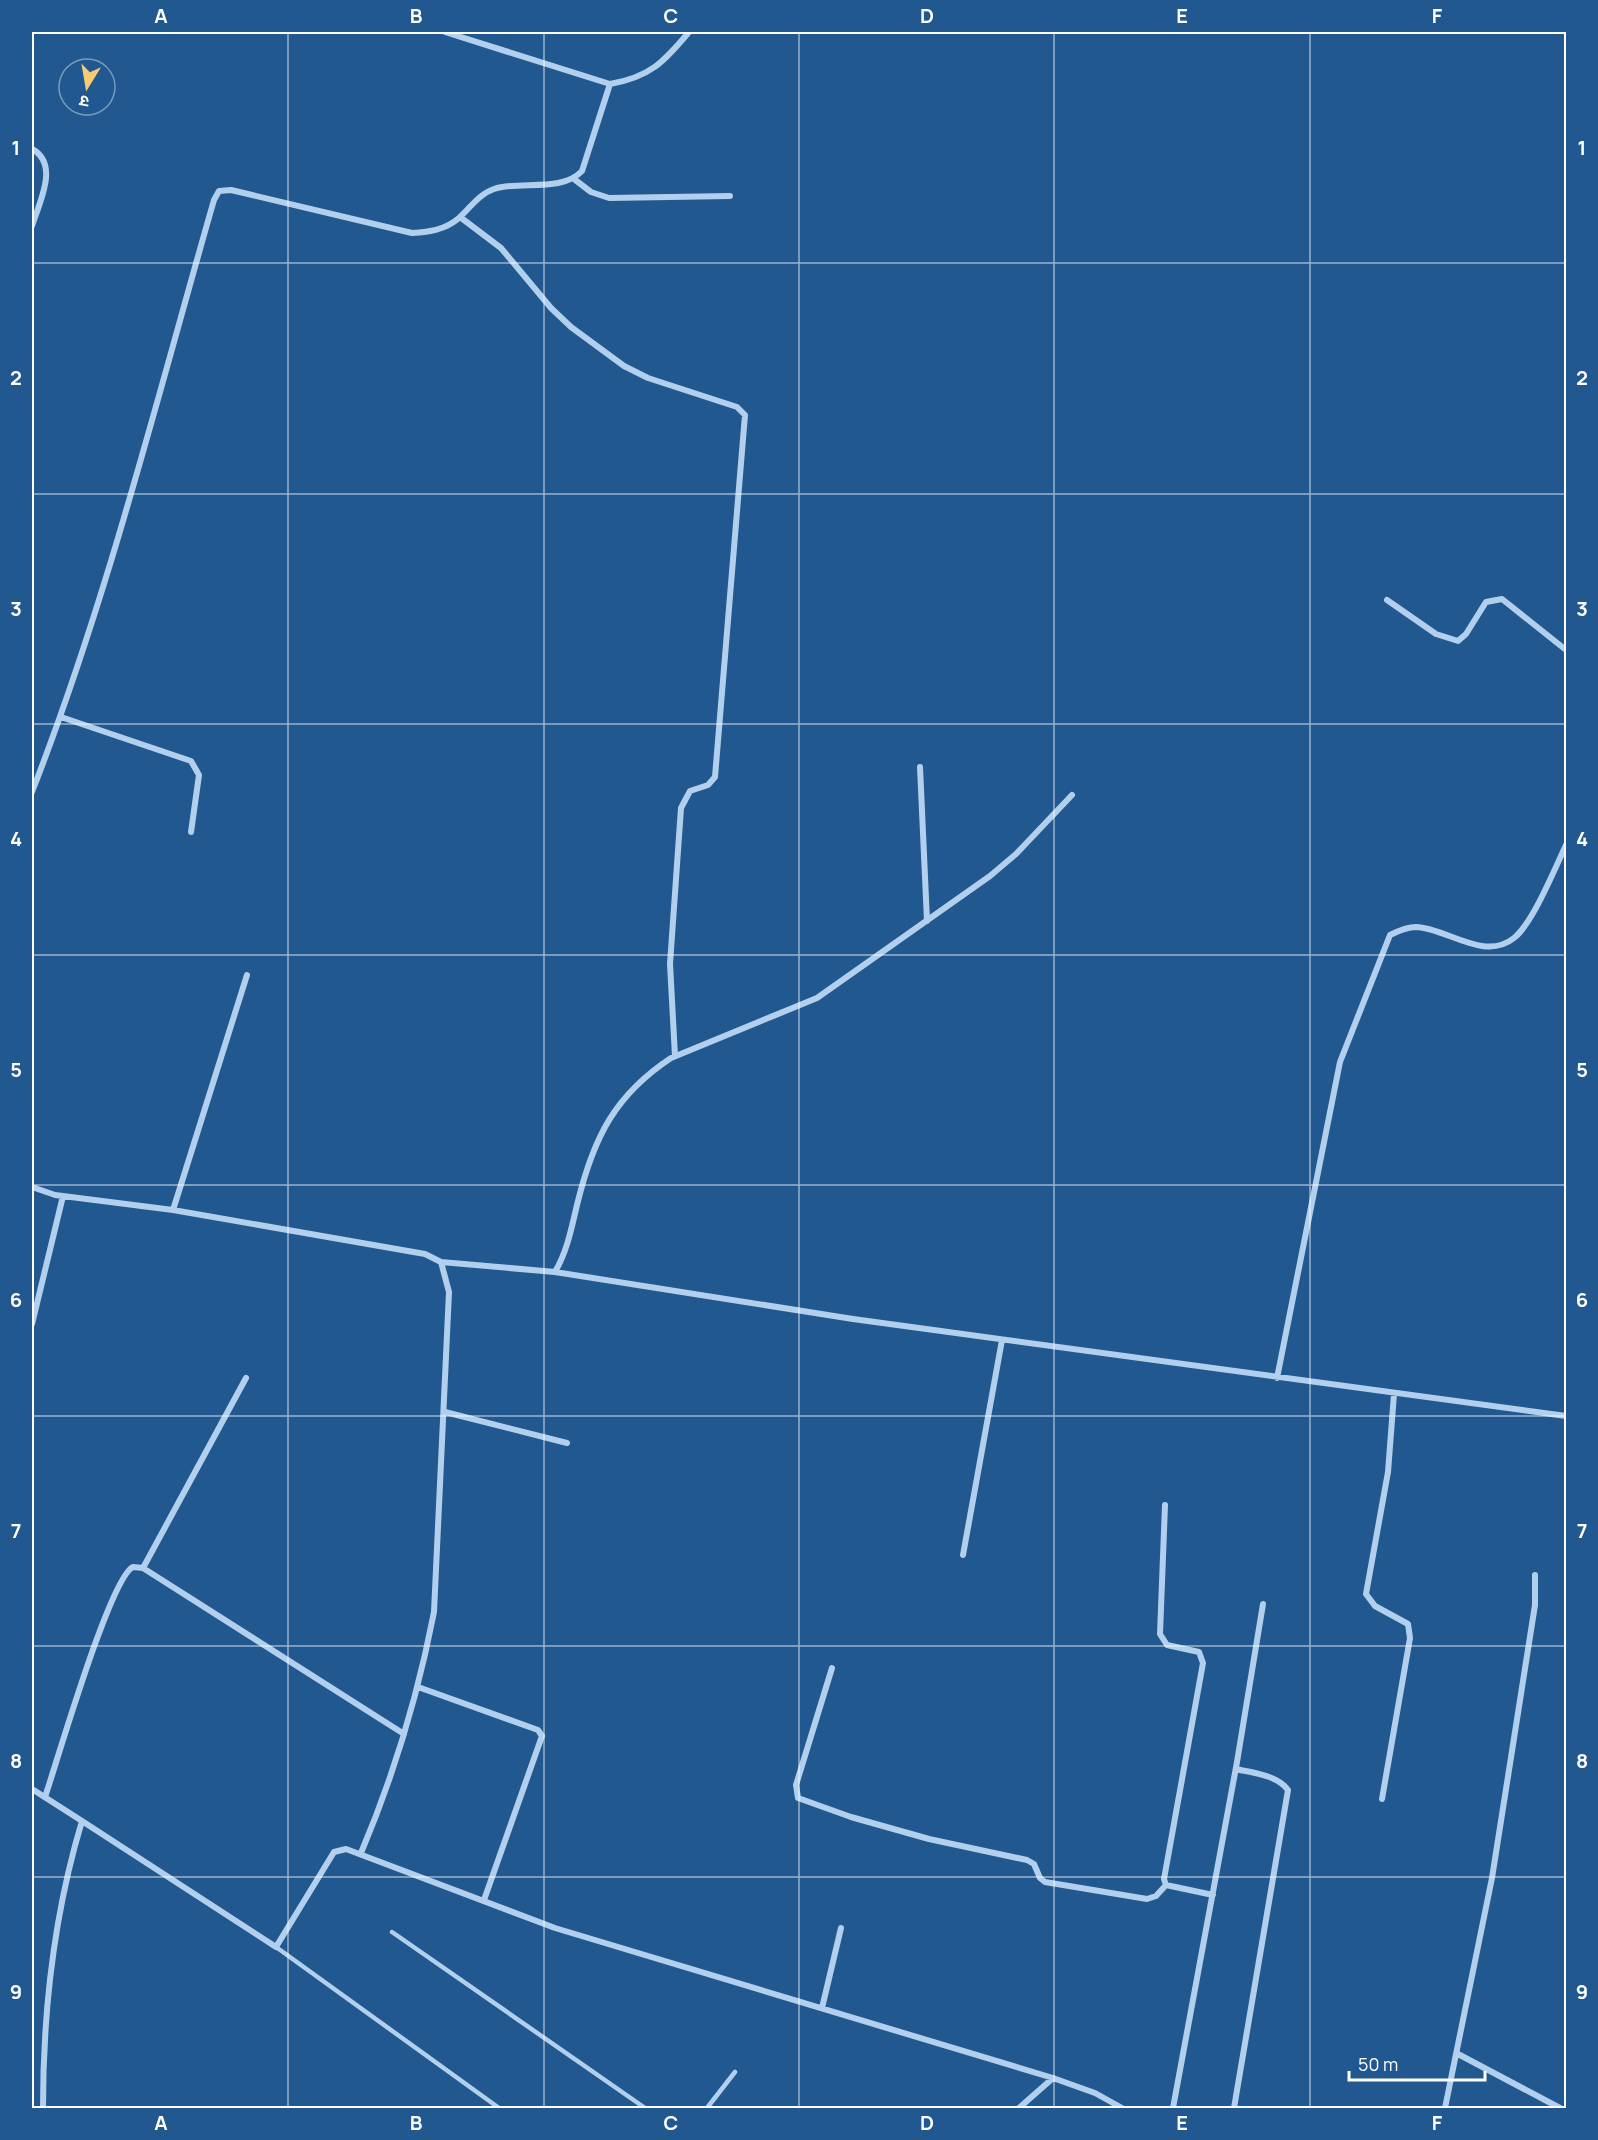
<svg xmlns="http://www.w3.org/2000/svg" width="1598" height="2140" font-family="Manrope,'Noto Sans Devanagari',sans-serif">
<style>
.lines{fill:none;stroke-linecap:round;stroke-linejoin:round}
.service{stroke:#b2d0ed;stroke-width:4.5}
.minor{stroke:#b2d0ed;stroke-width:6}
.grid{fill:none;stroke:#fff;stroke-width:1.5;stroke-opacity:0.55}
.neatline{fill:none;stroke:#fff;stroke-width:2}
.grid-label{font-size:20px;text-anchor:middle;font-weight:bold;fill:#fff}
</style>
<rect width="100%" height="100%" fill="#215890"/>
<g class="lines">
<path class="service" d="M392,1932L645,2108
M276,1947L499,2108
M707,2108L735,2072"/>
<path class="minor" d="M610,84C650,77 664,62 689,32
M32,149C60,164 39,203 32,226
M574,179L591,192L609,198L730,196
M460,217L501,248L551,308L571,327L624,366L648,378L737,407L745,415L715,777L708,785L690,791L681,808L670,964L675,1056
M1387,600L1436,634L1458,641L1466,634L1486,602L1502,599L1566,650
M61,717L191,761L199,775L191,832
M920,767L927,921
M32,792C107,600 157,398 214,200L219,191L231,190L412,233C429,232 445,230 459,218C470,208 479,194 494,189C521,180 561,193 582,171L610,84L445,32
M32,1187L55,1195L173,1210L425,1254L441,1262L449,1292L434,1612C418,1695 394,1775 361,1853
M173,1210L247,975
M441,1262L555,1272L853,1319L1566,1416
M555,1272C568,1250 572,1225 578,1201C594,1137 615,1095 671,1058L817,998L990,876L1016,854L1072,795
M32,1324L63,1196
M1277,1378L1340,1062L1390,935C1398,931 1407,927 1416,927C1447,928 1484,962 1514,938C1533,923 1555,868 1566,845
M445,1412L567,1443
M1165,1505L1160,1634L1167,1645L1199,1652L1203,1663L1164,1879L1166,1885L1213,1895
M963,1555L1002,1340
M143,1568L246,1378
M832,1668L796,1785L798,1798L851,1817L929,1839L1027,1860L1034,1864L1040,1878L1045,1882L1147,1899L1156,1896L1166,1885
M418,1687L538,1730L542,1736L484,1900
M32,1789L82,1821
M45,1797C57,1762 110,1578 133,1567L143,1568L404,1734
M1382,1799L1410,1638L1408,1624L1375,1606L1366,1594L1388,1472L1394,1394
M822,2008L841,1928
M1458,2054L1560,2108
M43,2108C43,2011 54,1914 82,1821L276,1947L334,1852L346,1849L555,1928L1053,2078L1095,2093L1122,2108
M1019,2108L1053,2078
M1173,2108L1237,1762L1263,1604
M1234,2108L1288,1790C1277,1775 1253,1773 1236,1769
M1445,2108L1492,1878L1535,1605V1575"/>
</g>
<path class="grid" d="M288,32V2108M544,32V2108M799,32V2108M1054,32V2108M1310,32V2108M32,263H1566M32,494H1566M32,724H1566M32,955H1566M32,1185H1566M32,1416H1566M32,1646H1566M32,1877H1566"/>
<rect width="1598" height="2140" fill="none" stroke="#215890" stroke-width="66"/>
<g transform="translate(87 87) rotate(191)"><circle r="28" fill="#215890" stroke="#7a9bbc" stroke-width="1.5"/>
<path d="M0-4.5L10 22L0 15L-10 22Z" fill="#f9ca74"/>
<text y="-9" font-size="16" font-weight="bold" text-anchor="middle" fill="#ffffff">उ</text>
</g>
<path d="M1349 2071v9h136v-9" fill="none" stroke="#ffffff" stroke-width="3"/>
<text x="1358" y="2071" font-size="18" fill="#ffffff" stroke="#215890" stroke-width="4.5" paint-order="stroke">50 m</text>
<rect x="33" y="33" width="1532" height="2074" class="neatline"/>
<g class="grid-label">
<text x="161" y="23">A</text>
<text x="416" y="23">B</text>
<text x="671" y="23">C</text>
<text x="927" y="23">D</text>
<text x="1182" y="23">E</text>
<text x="1437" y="23">F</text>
<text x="16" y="155">1</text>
<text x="1582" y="155">1</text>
<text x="16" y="385">2</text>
<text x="1582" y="385">2</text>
<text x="16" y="616">3</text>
<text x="1582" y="616">3</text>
<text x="16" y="846">4</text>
<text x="1582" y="846">4</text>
<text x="16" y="1077">5</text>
<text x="1582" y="1077">5</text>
<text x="16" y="1307">6</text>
<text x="1582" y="1307">6</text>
<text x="16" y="1538">7</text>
<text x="1582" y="1538">7</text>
<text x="16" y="1768">8</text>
<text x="1582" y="1768">8</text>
<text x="16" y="1999">9</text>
<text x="1582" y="1999">9</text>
<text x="161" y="2130">A</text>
<text x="416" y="2130">B</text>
<text x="671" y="2130">C</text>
<text x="927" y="2130">D</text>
<text x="1182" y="2130">E</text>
<text x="1437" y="2130">F</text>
</g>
</svg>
